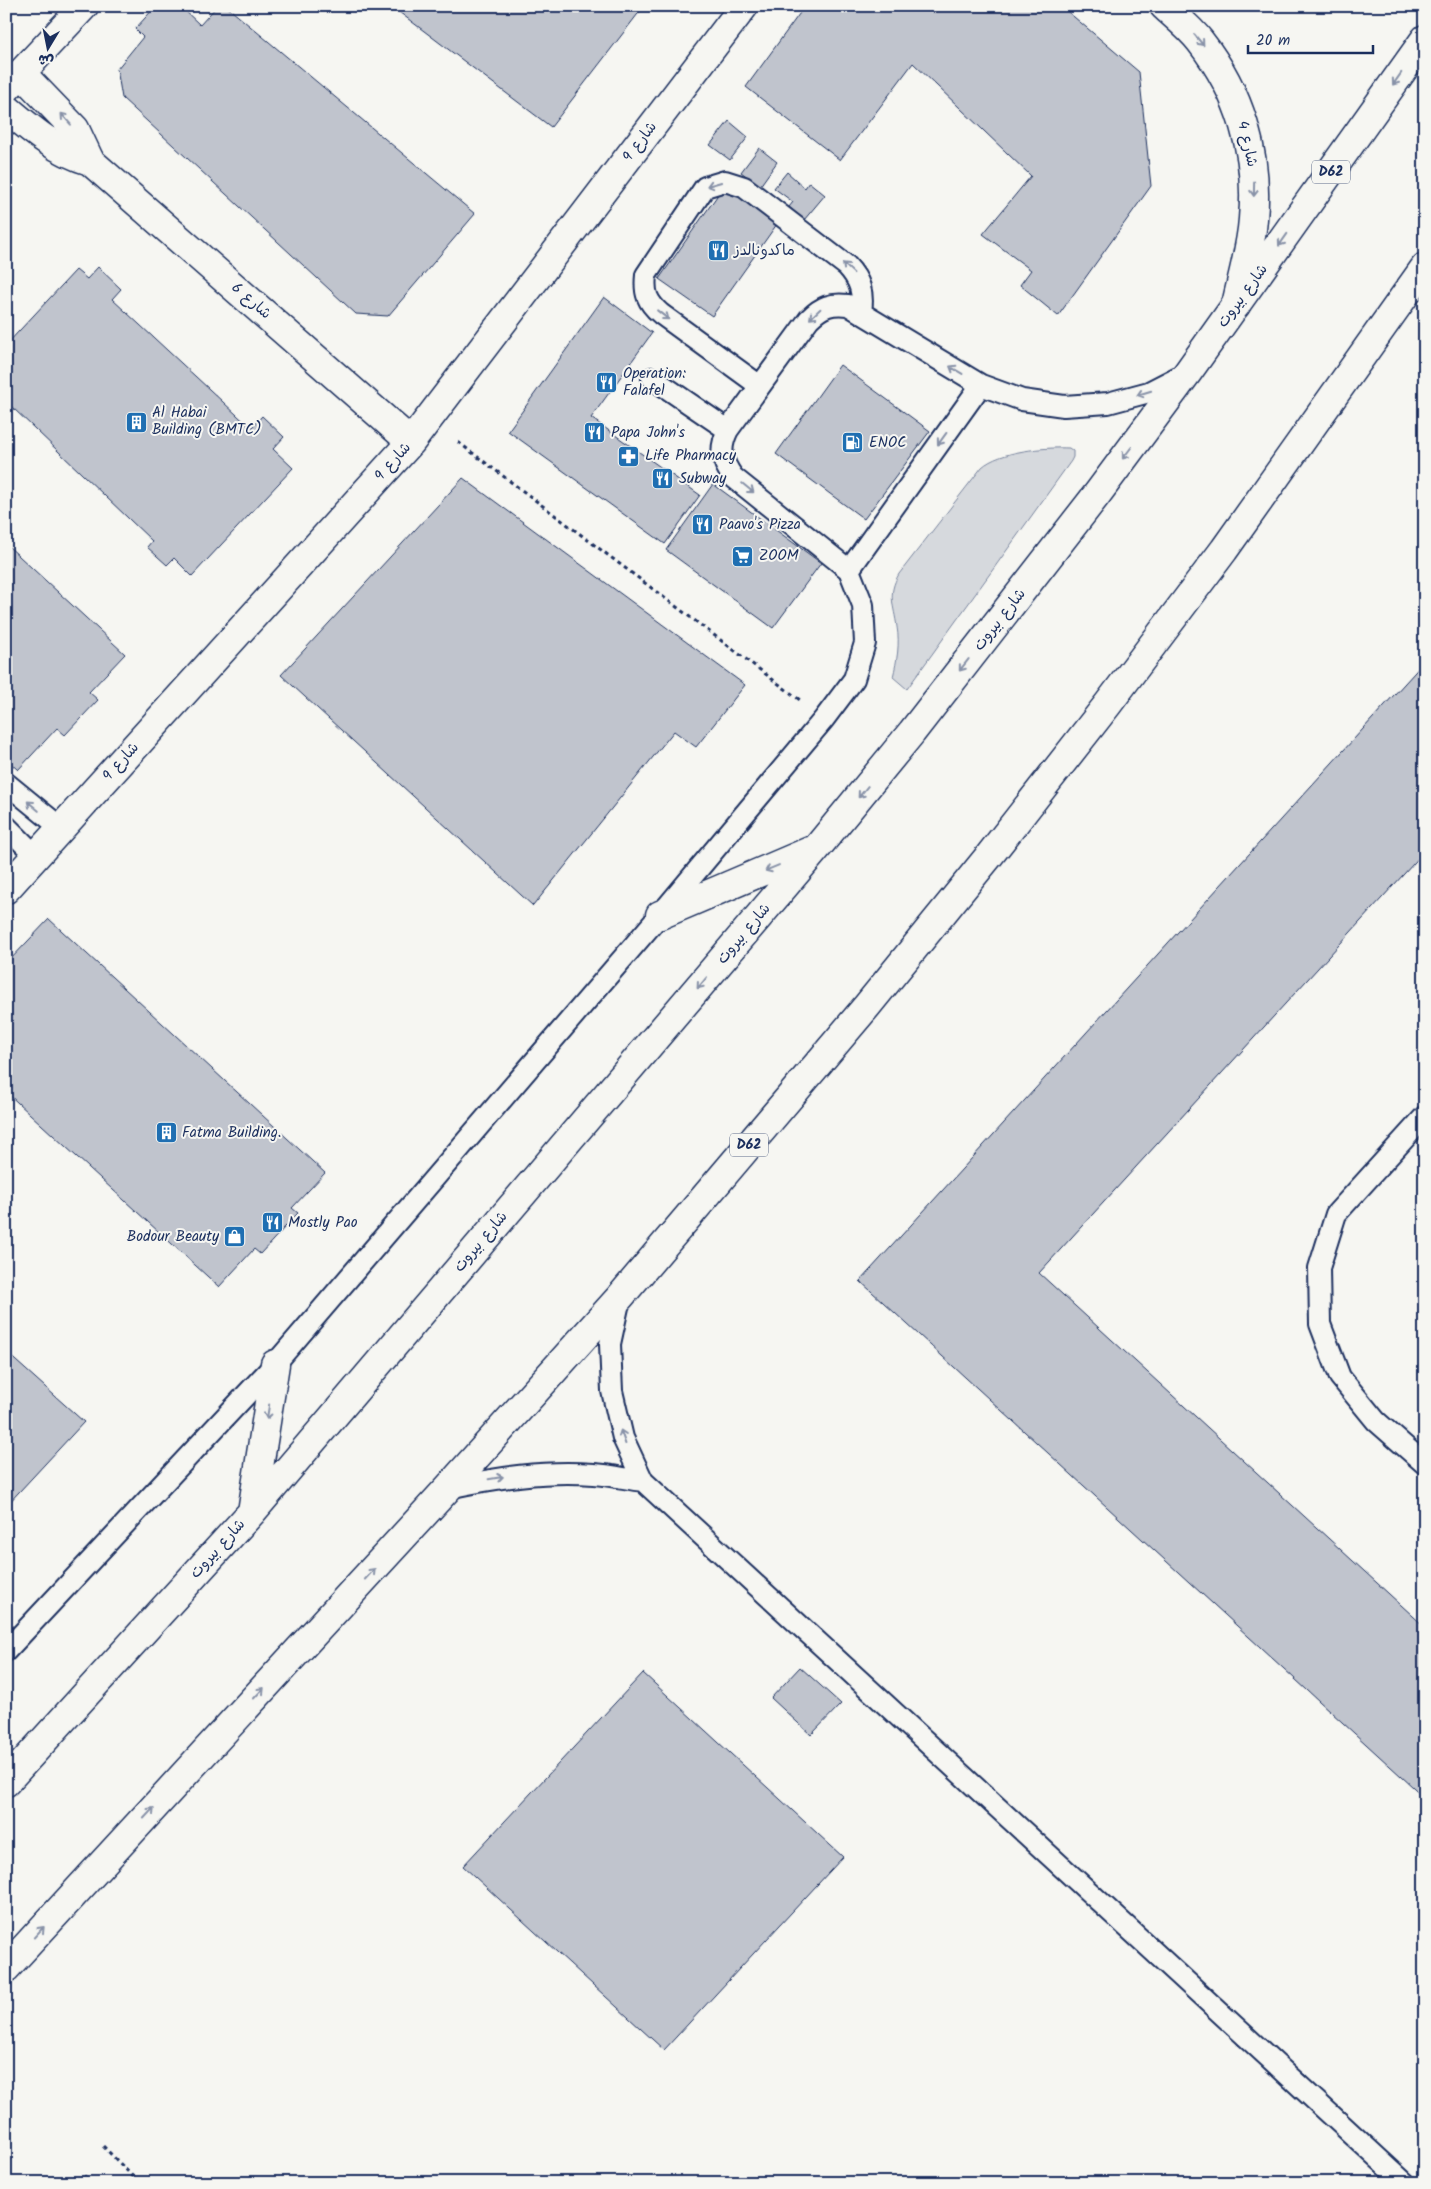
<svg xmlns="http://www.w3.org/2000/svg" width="1431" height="2189" font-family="Kalam,'Playpen Sans Arabic',sans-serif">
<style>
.green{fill:#d6d9dd;stroke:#78849e}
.building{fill:#c0c4cd;stroke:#1b2f5e}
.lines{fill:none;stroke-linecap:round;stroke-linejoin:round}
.service-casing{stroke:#1b2f5e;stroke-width:24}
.minor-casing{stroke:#1b2f5e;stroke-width:31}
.primary-casing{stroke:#1b2f5e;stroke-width:31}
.path{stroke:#1b2f5e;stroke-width:3;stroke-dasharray:4 4;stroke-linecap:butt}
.service{stroke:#f6f6f2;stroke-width:20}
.minor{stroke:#f6f6f2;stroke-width:28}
.primary{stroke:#f6f6f2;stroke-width:28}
.oneway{stroke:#8892a8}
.labels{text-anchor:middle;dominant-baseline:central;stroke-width:4;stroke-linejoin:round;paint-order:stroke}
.shield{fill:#f6f6f2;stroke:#5d6b8a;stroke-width:1}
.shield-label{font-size:14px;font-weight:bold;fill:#1b2f5e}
.street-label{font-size:15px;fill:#1b2f5e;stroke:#f6f6f2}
.poi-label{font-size:15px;fill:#1b2f5e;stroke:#f6f6f2;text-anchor:start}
</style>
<rect width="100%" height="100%" fill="#f6f6f2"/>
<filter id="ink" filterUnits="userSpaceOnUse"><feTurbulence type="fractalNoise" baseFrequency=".02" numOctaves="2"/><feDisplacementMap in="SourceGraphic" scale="10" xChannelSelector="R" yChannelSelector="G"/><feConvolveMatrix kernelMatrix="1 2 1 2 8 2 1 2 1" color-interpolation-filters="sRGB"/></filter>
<g filter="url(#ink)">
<path class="green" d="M1069,448L1073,451V457L1071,461L907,689L893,677C897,660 900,644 897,627C894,605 887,595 899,574L982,467C1000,451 1045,447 1069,448Z"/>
<path class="building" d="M156,6H180L200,25L217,6H226L475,214L388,316L356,314L122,98L117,69L143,37L135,29Z
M391,6H644L551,127Z
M805,6H1061L1139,72L1151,186L1058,316L1020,285L1031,270L983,234L1031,176L913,63L840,160L746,87Z
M729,121L748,137L730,160L710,145Z
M759,148L777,162L760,186L741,172Z
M787,172L805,188L809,182L825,195L804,220L789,207L793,202L774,188Z
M724,186L777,224L712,316L659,279Z
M98,267L121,289L112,299L251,428L262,416L284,437L273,449L293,468L192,576L174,558L167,565L147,547L152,541L12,407L6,413V345L76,270L87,279Z
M604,297L652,333L591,418L700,495L665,544L508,431Z
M840,365L930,431L864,519L776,454Z
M463,478L745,685L696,747L674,731L533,906L281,675Z
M713,484L821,563L773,628L666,550Z
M6,544L125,654L89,692L98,700L65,735L57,728L18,770L6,759Z
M1425,661V851L1039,1273L1425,1627V1798L860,1281Z
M49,919L325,1173L292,1208L298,1213L260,1254L254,1249L219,1287L6,1092V964Z
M6,1352L84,1422L6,1506Z
M800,1667L841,1704L811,1735L771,1698Z
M643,1673L843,1857L664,2050L463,1866Z
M85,2175L94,2183H78Z"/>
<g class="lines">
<defs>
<path id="service" d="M652,378L728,430
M760,386L661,314C647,302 644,293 646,275L705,187L725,181L744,187L847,266C860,280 864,293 861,312
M849,570L981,385
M6,783L61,828
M6,826L36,856
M1425,1116L1336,1214L1319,1268L1320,1324L1340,1377L1376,1421L1425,1464
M620,1298L610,1344L612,1391L623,1438L643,1481L1405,2183
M448,1488C496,1478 544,1470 594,1474C610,1475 627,1479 643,1481
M6,1651L275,1364L660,915L824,719L854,679L865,643L863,605L849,570L733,477C721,461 719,448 728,430L809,319C822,306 831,303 848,305L981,385L1022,400L1064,406L1108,403L1149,392L1184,374"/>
<path id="minor" d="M1164,6C1176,17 1190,28 1200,41C1240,92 1259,154 1253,219C1251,248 1242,277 1236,305
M21,73L75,129L90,161
M6,89L84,6
M6,108C33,131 56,151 90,161L411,442
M6,889L411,442L744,6"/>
<path id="primary" d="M660,915L810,851
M252,1512L275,1364
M6,1782L252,1512L816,849L912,732L1098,493L1188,372L1425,39
M6,1968L448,1488L620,1297L867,1006L989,856L1108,704L1224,550L1425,267"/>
</defs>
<use href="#service" class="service-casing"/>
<use href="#minor" class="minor-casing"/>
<use href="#primary" class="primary-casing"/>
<path class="path" d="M458,442L800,700
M103,2146L139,2183"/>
<use href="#service" class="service"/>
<use href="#minor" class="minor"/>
<use href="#primary" class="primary"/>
</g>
<defs><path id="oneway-shaft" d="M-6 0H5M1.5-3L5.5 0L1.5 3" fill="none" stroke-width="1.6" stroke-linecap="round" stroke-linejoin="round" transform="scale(1.25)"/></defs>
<g class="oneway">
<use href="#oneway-shaft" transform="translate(1199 40) rotate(50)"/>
<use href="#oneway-shaft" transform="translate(1397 79) rotate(125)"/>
<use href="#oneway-shaft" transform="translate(66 119) rotate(-131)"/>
<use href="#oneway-shaft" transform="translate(714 184) rotate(164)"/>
<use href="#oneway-shaft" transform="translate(1254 189) rotate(91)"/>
<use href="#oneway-shaft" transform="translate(1283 240) rotate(125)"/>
<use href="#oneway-shaft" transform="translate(848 268) rotate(-137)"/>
<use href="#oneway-shaft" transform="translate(815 314) rotate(136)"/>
<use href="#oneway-shaft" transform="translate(663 315) rotate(38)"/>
<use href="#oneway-shaft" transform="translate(956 370) rotate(-149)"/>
<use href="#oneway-shaft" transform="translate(1144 393) rotate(163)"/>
<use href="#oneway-shaft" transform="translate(942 439) rotate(126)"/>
<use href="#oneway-shaft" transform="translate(1127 453) rotate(127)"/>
<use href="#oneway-shaft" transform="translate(748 488) rotate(39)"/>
<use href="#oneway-shaft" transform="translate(964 665) rotate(128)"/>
<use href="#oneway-shaft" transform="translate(863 792) rotate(129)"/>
<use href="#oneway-shaft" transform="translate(33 806) rotate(-140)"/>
<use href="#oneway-shaft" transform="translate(772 868) rotate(157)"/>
<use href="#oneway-shaft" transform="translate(702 983) rotate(130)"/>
<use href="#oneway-shaft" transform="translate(268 1412) rotate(99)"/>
<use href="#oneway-shaft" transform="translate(623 1437) rotate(-109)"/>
<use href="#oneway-shaft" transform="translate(496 1478) rotate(-9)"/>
<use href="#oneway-shaft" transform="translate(370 1574) rotate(-47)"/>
<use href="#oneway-shaft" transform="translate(259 1693) rotate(-47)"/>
<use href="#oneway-shaft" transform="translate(149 1813) rotate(-47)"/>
<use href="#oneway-shaft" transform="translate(39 1932) rotate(-47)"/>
</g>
</g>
<defs>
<symbol id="restaurant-square" viewBox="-11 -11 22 22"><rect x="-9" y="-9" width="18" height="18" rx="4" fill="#1f6fb2" stroke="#f6f6f2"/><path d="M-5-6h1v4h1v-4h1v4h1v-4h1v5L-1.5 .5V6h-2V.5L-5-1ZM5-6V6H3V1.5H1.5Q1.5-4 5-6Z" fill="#fff"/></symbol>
<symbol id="building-square" viewBox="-11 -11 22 22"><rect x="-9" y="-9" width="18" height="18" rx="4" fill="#1f6fb2" stroke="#f6f6f2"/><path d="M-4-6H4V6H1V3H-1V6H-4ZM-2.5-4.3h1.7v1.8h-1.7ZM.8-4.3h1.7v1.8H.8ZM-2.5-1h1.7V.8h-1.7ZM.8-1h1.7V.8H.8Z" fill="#fff"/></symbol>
<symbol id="fuel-square" viewBox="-11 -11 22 22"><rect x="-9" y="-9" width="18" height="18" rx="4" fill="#1f6fb2" stroke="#f6f6f2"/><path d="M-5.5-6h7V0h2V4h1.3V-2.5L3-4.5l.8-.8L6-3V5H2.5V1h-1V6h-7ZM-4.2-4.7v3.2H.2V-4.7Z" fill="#fff"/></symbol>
<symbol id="pharmacy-square" viewBox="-11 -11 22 22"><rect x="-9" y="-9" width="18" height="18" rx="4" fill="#1f6fb2" stroke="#f6f6f2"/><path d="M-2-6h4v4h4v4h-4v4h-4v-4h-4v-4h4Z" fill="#fff"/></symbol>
<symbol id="supermarket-square" viewBox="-11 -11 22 22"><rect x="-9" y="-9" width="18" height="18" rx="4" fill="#1f6fb2" stroke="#f6f6f2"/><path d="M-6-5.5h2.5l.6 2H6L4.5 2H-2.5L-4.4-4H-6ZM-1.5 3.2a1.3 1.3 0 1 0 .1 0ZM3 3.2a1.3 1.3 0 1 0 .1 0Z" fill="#fff"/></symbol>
<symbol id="shop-square" viewBox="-11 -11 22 22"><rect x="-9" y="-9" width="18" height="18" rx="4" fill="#1f6fb2" stroke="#f6f6f2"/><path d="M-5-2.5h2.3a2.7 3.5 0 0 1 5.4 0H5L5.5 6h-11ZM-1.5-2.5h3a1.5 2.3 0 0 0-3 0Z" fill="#fff"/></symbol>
</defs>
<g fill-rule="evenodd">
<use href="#restaurant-square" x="706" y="238" width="25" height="25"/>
<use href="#restaurant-square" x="594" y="370" width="25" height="25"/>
<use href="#building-square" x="124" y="410" width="25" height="25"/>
<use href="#restaurant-square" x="582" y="420" width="25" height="25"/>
<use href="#fuel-square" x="840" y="430" width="25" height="25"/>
<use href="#pharmacy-square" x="616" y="444" width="25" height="25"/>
<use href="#restaurant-square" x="650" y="466" width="25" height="25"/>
<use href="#restaurant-square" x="690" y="512" width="25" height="25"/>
<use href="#supermarket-square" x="730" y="544" width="25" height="25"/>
<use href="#building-square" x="154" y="1120" width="25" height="25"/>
<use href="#restaurant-square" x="260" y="1210" width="25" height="25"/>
<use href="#shop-square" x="222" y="1224" width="25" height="25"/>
</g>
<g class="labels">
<g class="shield">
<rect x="1312" y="160.5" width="38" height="23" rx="4"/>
<rect x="730" y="1133.5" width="38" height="23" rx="4"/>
</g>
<g class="shield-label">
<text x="1331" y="172">D62</text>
<text x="749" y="1145">D62</text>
</g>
<g class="street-label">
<text transform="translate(640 142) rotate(-53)">شارع 9</text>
<text transform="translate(1247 144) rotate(77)">شارع 4</text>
<text transform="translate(1243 296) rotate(-54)">شارع بيروت</text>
<text transform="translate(251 301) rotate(41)">شارع 6</text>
<text transform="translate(393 462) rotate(-48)">شارع 9</text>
<text transform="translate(1000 620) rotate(-52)">شارع بيروت</text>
<text transform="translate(121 762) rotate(-48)">شارع 9</text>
<text transform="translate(744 934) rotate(-50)">شارع بيروت</text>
<text transform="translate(481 1242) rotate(-50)">شارع بيروت</text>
<text transform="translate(218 1549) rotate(-48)">شارع بيروت</text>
</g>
<g class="poi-label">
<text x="734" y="251">ماكدونالدز</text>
<text x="623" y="374">Operation:<tspan x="623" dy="17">Falafel</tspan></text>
<text x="152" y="413">Al Habai<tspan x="152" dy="17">Building (BMTC)</tspan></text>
<text x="611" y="433">Papa John's</text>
<text x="869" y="443">ENOC</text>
<text x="645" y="456">Life Pharmacy</text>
<text x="679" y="479">Subway</text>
<text x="719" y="525">Paavo's Pizza</text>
<text x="759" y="556">ZOOM</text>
<text x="182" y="1133">Fatma Building.</text>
<text x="288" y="1223">Mostly Pao</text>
<text x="219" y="1237" text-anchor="end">Bodour Beauty</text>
</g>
</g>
<rect width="1431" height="2189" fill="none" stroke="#f6f6f2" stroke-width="25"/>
<rect x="12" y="12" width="1406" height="2164" fill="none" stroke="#1b2f5e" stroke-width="2" filter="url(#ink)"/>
<g transform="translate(48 48) rotate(190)" stroke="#f6f6f2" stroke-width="4" paint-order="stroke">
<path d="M0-4L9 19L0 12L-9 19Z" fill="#1b2f5e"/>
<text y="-8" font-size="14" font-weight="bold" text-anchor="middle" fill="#1b2f5e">ش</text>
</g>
<path d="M1248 45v8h125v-8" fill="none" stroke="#1b2f5e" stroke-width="2.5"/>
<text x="1256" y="45" font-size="15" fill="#1b2f5e" stroke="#f6f6f2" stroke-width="4" paint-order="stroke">20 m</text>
</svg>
